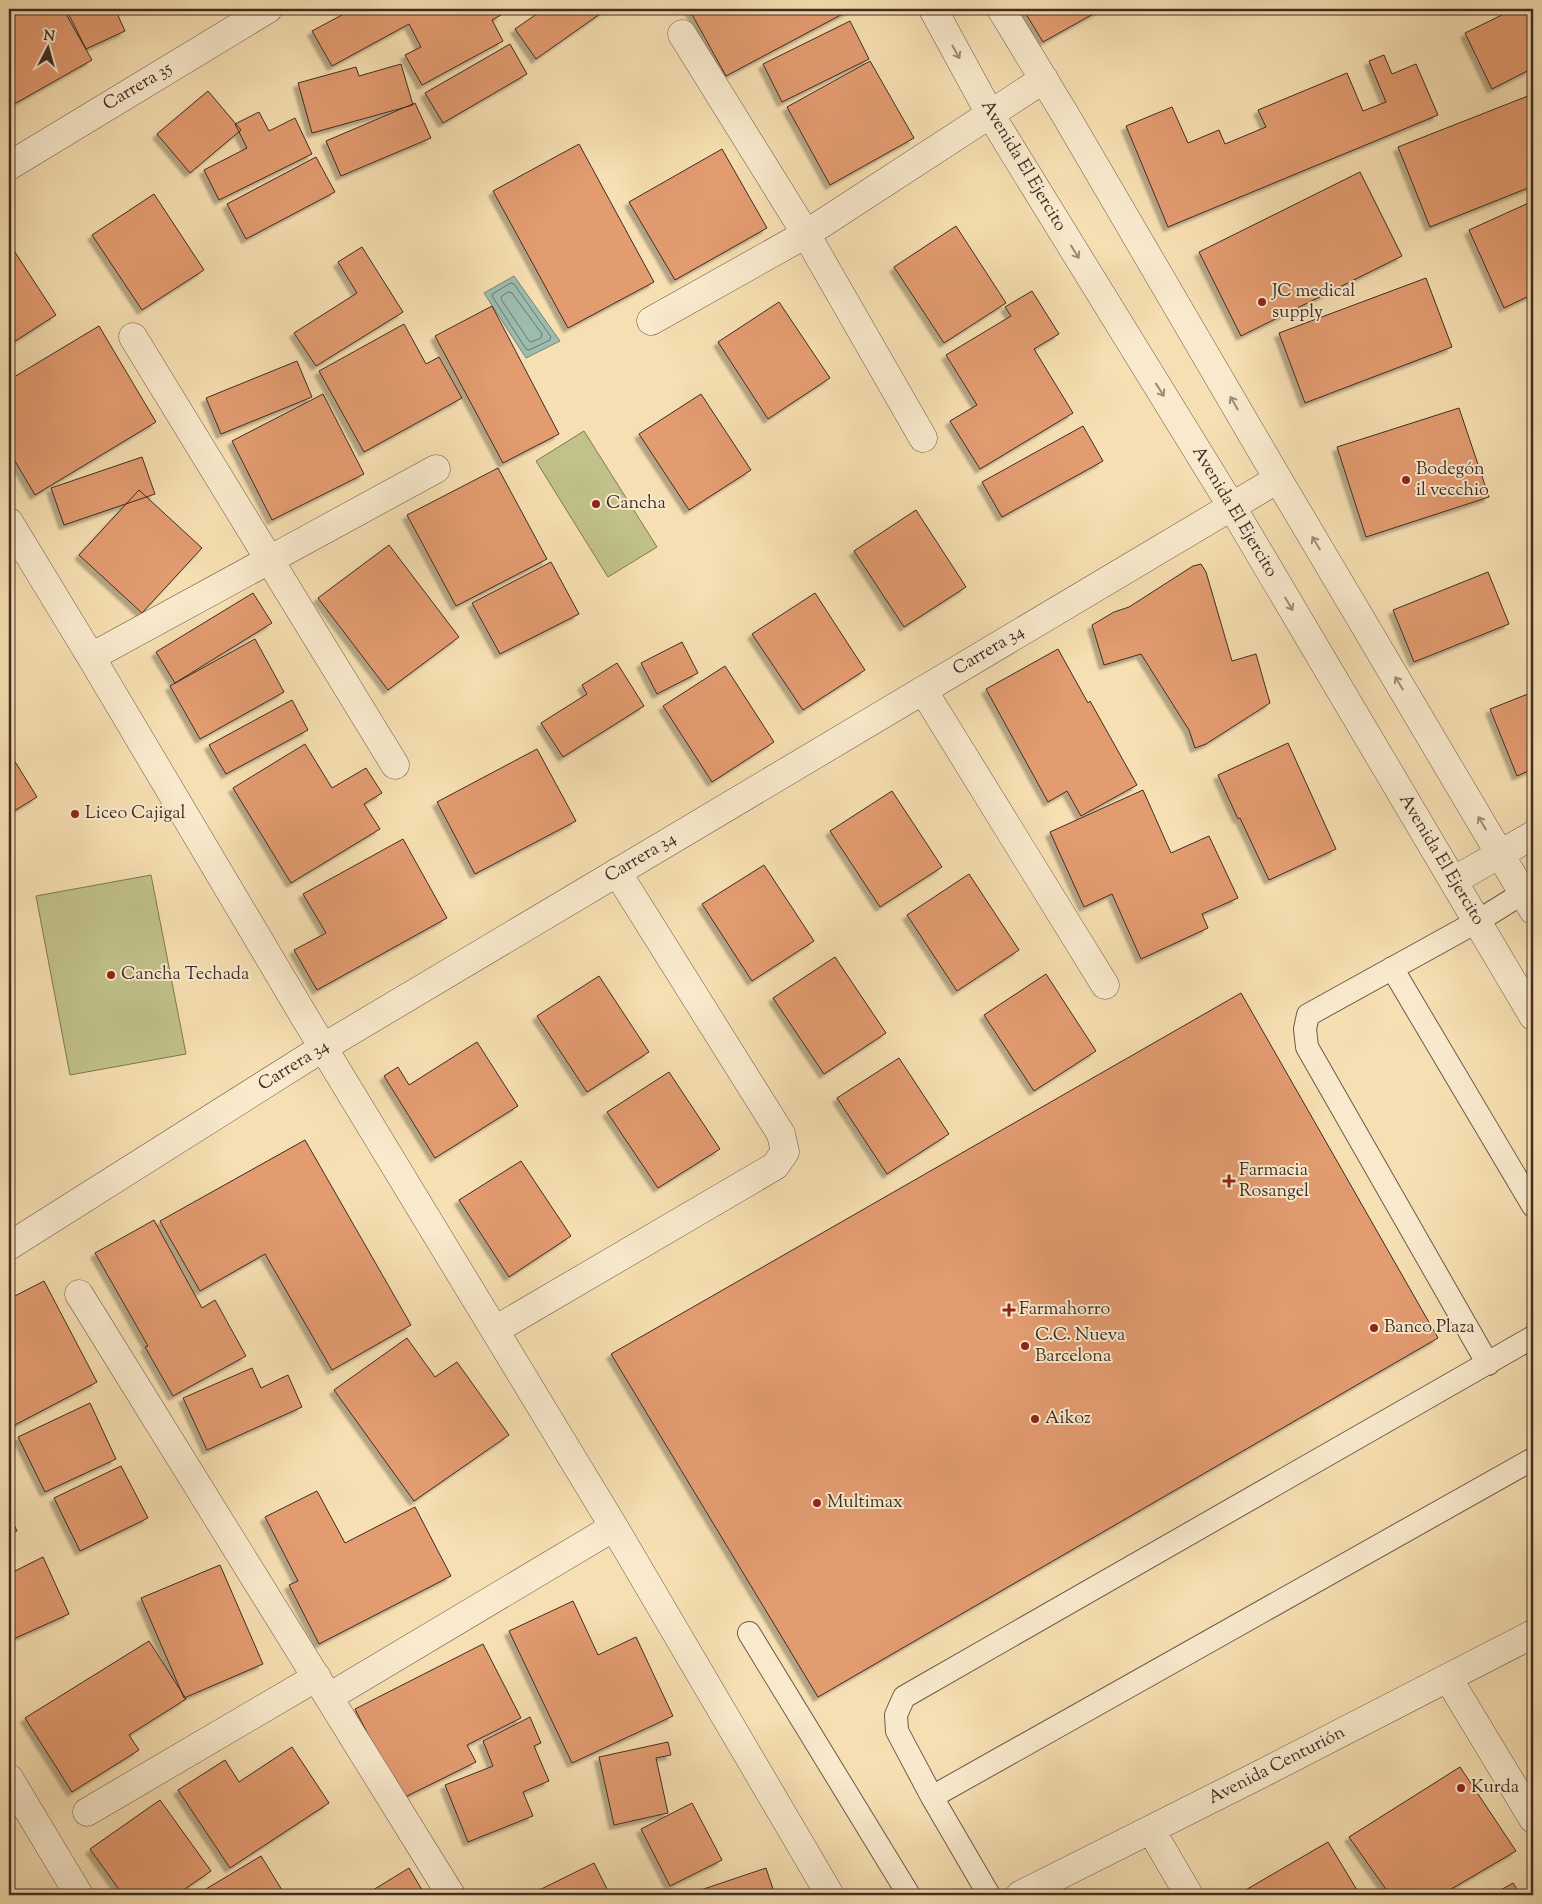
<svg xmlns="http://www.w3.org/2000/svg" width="1542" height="1904" font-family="'Sorts Mill Goudy',serif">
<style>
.green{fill:#c1c189;stroke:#807657}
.water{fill:#9dbcb0;stroke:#788278}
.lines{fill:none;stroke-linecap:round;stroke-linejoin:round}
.shore{stroke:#6e746a;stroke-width:1}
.building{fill:#e39b6f;stroke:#402c25;filter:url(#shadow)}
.service-casing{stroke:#6e5948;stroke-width:24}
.minor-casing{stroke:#6e5948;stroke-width:29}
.service{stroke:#f9eacd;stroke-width:22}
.minor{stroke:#f9eacd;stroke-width:28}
.oneway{stroke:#9c8b79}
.poi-dot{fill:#8f2418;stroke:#f9eacd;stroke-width:2}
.labels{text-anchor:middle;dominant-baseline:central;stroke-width:4;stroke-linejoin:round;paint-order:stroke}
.street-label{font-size:18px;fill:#402c25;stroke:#f9eacd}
.poi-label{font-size:18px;fill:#402c25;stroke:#f9eacd;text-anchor:start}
</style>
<defs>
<filter id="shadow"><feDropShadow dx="-4.5" dy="4.5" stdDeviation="1" flood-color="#0004"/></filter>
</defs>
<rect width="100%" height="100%" fill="#f6dfb2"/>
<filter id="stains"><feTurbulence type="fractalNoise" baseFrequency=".004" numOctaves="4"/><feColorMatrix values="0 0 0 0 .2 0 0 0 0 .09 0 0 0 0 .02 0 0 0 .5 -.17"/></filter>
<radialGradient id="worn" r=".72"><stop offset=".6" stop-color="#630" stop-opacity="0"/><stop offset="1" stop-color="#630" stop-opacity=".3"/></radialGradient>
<path class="green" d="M584,431L657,547L608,577L536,461Z
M151,875L186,1054L70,1075L36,896Z"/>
<path class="water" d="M514,276L560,341L526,358L484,293Z"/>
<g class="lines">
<path class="shore" d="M511,283L514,284L551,337L550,340L529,350L526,349L492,296L493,294Z
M509,292L512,293L542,334L541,338L531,342L529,341L501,299L502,296Z"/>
</g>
<path class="building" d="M22,9H63L92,60L9,107V13L10,15Z
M66,9H115L125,31L86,49Z
M353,9H498L501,15L492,20L503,41L422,85L405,55L421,47L409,24L332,66L312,31Z
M544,9H607L536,59L515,29Z
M689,9H852L726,76Z
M1023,9H1102L1043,42Z
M1514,9H1526L1533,23V68L1492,89L1465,33Z
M850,21L869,59L782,102L763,64Z
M510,44L527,74L443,123L425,93Z
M1384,55L1392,74L1416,64L1438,115L1168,227L1126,126L1172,107L1188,143L1219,130L1225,144L1266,127L1258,110L1347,73L1363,111L1386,102L1369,61Z
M870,61L914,138L830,185L787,107Z
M401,64L413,105L312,133L298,83L356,67L359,76Z
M208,91L241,130L190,173L157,134Z
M1533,94V186L1430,227L1398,147Z
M415,103L431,138L341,176L326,141Z
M259,112L269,131L295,118L312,154L219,200L204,170L247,148L235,124Z
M579,144L654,282L568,328L493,191Z
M722,149L767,228L675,280L629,202Z
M316,157L335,192L246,239L227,204Z
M1360,172L1402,256L1241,336L1199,252Z
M154,194L204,270L142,310L92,235Z
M1533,201V294L1504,308L1469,230Z
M956,226L1006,303L944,343L894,267Z
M9,243L56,315L9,345Z
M362,247L403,312L316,366L294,333L357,293L338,262Z
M1426,278L1452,347L1305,403L1279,333Z
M1032,291L1059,334L1034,349L1073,413L980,469L950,421L977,405L946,355L1011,316L1005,307Z
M779,302L830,378L768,419L718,342Z
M492,306L559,434L503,463L435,336Z
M404,324L426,364L439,357L462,398L364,452L319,371Z
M99,326L156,422L35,495L9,451V380Z
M297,361L312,397L221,434L206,398Z
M323,394L364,474L272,520L232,441Z
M701,394L751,470L689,510L639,434Z
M1459,408L1489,497L1366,537L1337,447Z
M1083,426L1103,461L1002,517L982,482Z
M142,457L155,494L64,525L51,488Z
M498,468L547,559L456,606L407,515Z
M139,490L202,548L142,613L79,555Z
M916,510L966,587L904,627L854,551Z
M389,545L459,637L388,690L318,598Z
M551,562L579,614L500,654L472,603Z
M1201,564L1206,572L1232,661L1256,654L1270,703L1206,744L1195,748L1189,730L1141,654L1104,665L1092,625L1114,612L1129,607L1193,566Z
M1488,572L1509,624L1414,662L1393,610Z
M253,593L272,623L175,683L156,652Z
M815,593L865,670L803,710L752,634Z
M255,639L284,692L200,739L170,686Z
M682,642L698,673L657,694L641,663Z
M1058,649L1088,703L1090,701L1137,785L1081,816L1067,791L1048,802L986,689Z
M617,663L644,706L563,757L541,723L587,694L582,685Z
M725,666L774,742L712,782L663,706Z
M1533,692V769L1517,776L1490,709Z
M292,700L308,730L226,774L209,745Z
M1288,743L1336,849L1269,880L1240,818L1238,819L1218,775Z
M305,744L332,788L366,768L382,793L364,804L380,829L291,883L233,788Z
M537,749L576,821L475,874L437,802Z
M9,752L37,797L9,814Z
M1143,790L1171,853L1209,836L1238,898L1202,914L1208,928L1141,959L1112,894L1084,907L1050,832Z
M892,791L942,867L880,907L830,831Z
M403,839L447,918L317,990L294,950L326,933L303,894Z
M764,865L814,941L752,981L702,904Z
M969,874L1019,950L957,991L907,915Z
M835,957L886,1033L824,1074L773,998Z
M1046,974L1096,1051L1034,1091L984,1015Z
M599,976L649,1052L587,1092L537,1016Z
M1241,993L1438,1338L818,1697L611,1354Z
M477,1042L518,1106L435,1158L384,1076L398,1067L409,1085Z
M899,1058L949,1134L887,1174L837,1098Z
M669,1072L720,1149L658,1188L607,1112Z
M305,1140L411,1325L332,1370L265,1254L200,1291L160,1221Z
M521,1161L571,1236L509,1277L459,1200Z
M154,1220L202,1308L215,1300L246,1356L173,1396L145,1347L148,1346L95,1253Z
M44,1281L97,1382L9,1428V1299Z
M407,1338L435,1377L457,1362L509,1435L414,1501L334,1390Z
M252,1368L261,1388L288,1375L302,1407L207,1450L183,1398Z
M90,1403L116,1459L45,1492L18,1437Z
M121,1466L148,1518L80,1551L54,1498Z
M317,1491L345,1543L415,1507L451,1576L319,1644L289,1585L298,1581L265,1517Z
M9,1514L17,1531L9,1534Z
M43,1557L69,1614L9,1641V1574Z
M220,1565L263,1664L184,1698L141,1598Z
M573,1601L598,1655L636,1637L673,1716L572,1763L509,1631Z
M149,1641L186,1699L129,1735L139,1750L72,1792L25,1718Z
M483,1644L521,1718L467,1745L476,1762L401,1799L355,1709Z
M530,1717L541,1743L534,1746L549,1781L523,1792L533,1816L468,1842L445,1785L493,1766L483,1741Z
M668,1742L671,1755L656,1758L668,1813L614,1825L599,1757Z
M292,1747L329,1803L230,1868L178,1790L225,1760L239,1782Z
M1460,1767L1516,1851L1441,1895H1390L1349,1837Z
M160,1800L211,1871L176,1895H123L90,1849Z
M692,1803L722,1860L670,1886L641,1829Z
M1328,1842L1360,1895H1237Z
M261,1856L285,1895H196Z
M594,1863L610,1895H529Z
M409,1868L425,1895H365Z
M766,1868L775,1895H686Z
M1513,1883L1521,1895H1492Z"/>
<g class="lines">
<defs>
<path id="service" d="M1392,968L1533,1206
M1488,1364L1307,1047L1305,1029L1308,1015L1478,921L1523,893
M749,1633L909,1895
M932,1797L1533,1459
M989,1895L932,1797L897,1731L896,1715L904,1697L1533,1337"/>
<path id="minor" d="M933,9L990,114L1232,507L1533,1016
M1001,9L1066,116L1278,479L1533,910
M682,34L806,234L923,438
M9,166L268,9
M651,321L806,234L1044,79
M133,337L395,765
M9,522L91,657L304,1016L614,1527L830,1895
M91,657L436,469
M923,690L1105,985
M1453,881L1533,835
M9,1246L324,1047L1278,479
M79,1294L451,1895
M495,1330L775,1166L785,1152L781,1134L617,872
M1448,1678L1533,1819
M329,1697L614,1527
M9,1778L79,1895
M87,1812L317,1677
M1151,1830L1189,1895
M1020,1895L1259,1775L1533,1634"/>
</defs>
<use href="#service" class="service-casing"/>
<use href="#minor" class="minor-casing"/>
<use href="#service" class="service"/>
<use href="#minor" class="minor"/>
</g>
<defs><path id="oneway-shaft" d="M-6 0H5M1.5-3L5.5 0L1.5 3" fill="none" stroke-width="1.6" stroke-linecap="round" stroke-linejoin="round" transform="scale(1.25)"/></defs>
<g class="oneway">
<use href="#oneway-shaft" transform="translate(956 52) rotate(61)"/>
<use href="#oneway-shaft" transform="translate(1075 252) rotate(58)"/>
<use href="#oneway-shaft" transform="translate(1160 390) rotate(58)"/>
<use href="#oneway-shaft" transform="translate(1234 403) rotate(-120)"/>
<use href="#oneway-shaft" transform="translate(1316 543) rotate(-121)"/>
<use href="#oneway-shaft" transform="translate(1289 604) rotate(59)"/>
<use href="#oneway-shaft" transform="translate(1399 683) rotate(-121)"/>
<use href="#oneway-shaft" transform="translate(1482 823) rotate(-121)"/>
</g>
<g class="poi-dot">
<circle cx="1262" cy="302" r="5"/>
<circle cx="1406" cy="480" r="5"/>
<circle cx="596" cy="504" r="5"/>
<circle cx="75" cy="814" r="5"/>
<circle cx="111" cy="975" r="5"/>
<path d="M1226.5 1173.5h5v5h5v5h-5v5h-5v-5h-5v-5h5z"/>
<path d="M1006.5 1302.5h5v5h5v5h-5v5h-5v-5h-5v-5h5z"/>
<circle cx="1374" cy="1328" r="5"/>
<circle cx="1025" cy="1346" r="5"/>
<circle cx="1035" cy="1419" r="5"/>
<circle cx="817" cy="1503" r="5"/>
<circle cx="1461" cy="1788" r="5"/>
</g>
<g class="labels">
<g class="street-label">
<text transform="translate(138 87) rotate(-31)">Carrera 35</text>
<text transform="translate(1023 166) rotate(59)">Avenida El Ejercito</text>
<text transform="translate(1234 512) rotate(59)">Avenida El Ejercito</text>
<text transform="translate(989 651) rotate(-31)">Carrera 34</text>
<text transform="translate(641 858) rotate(-31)">Carrera 34</text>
<text transform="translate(1441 860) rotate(59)">Avenida El Ejercito</text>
<text transform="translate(294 1066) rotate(-32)">Carrera 34</text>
<text transform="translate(1277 1766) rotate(-27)">Avenida Centurión</text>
</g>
<g class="poi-label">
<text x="1272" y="292">JC medical<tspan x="1272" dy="21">supply</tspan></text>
<text x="1416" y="470">Bodegón<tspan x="1416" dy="21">il vecchio</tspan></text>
<text x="606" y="504">Cancha</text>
<text x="85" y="814">Liceo Cajigal</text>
<text x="121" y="975">Cancha Techada</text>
<text x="1239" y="1171">Farmacia<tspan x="1239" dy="21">Rosangel</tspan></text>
<text x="1019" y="1310">Farmahorro</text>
<text x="1384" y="1328">Banco Plaza</text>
<text x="1035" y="1336">C.C. Nueva<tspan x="1035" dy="21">Barcelona</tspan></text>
<text x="1045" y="1419">Aikoz</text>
<text x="827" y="1503">Multimax</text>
<text x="1471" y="1788">Kurda</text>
</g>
</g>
<rect width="1542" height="1904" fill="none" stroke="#f6dfb2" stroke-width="30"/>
<rect x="10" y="10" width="1522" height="1884" fill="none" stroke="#402c25" stroke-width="2.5"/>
<rect x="15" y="15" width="1512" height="1874" fill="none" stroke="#402c25"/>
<g transform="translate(48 48) rotate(6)" stroke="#f9eacd" stroke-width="4" paint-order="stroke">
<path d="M0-4L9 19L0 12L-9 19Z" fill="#402c25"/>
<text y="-8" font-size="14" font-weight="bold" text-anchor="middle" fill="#402c25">N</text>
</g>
<rect width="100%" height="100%" filter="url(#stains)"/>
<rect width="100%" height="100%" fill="url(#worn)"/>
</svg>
